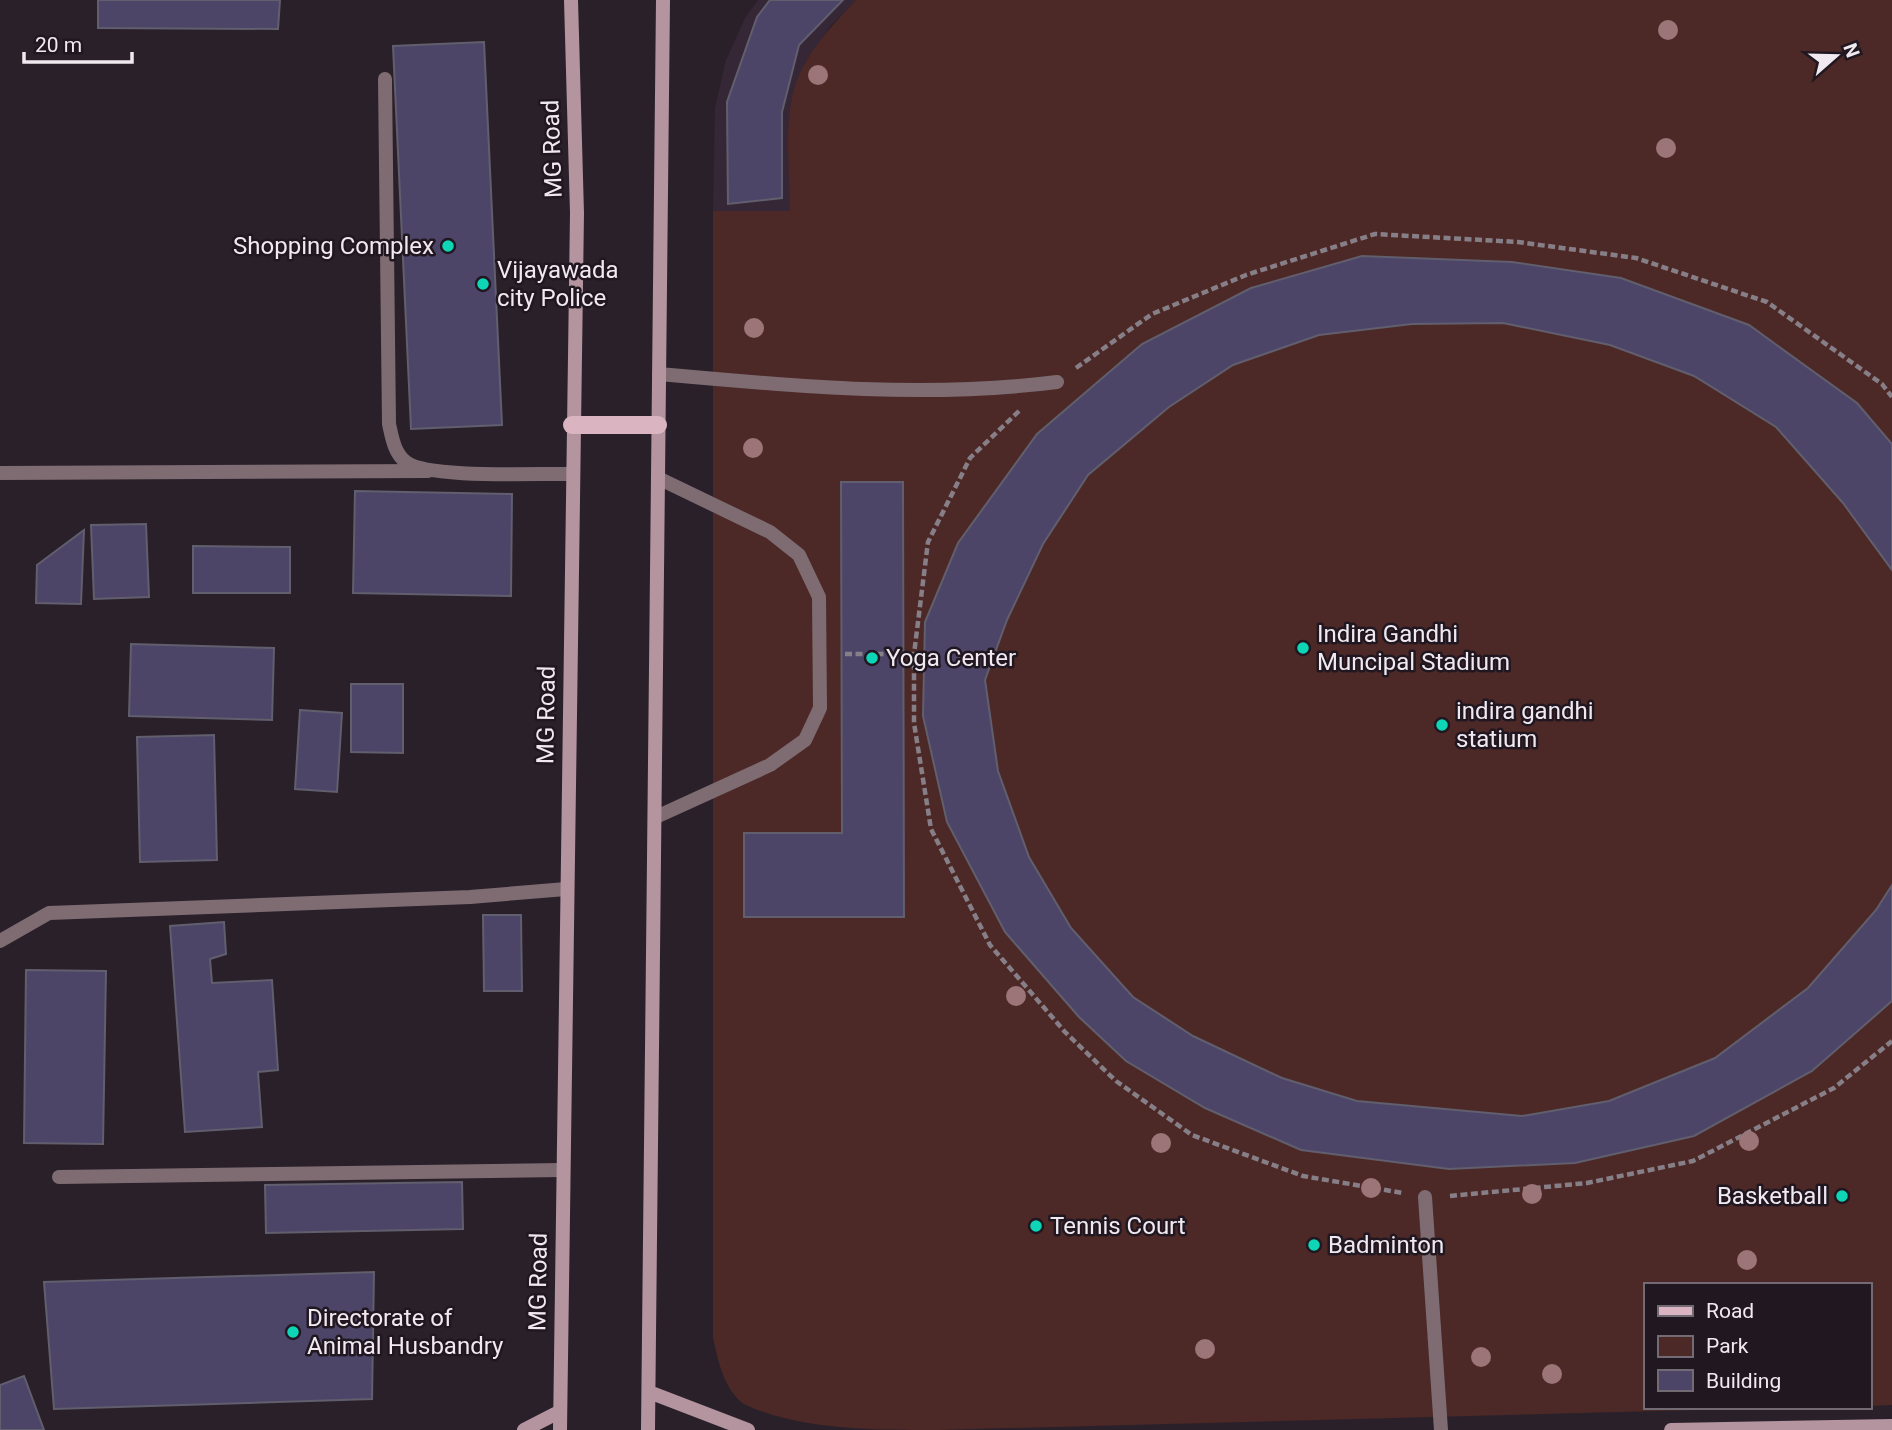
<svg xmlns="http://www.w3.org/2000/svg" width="1892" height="1430" font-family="Roboto,sans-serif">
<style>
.built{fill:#362737}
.green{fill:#4c2927}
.building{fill:#4d4568;stroke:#615e6d;stroke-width:2}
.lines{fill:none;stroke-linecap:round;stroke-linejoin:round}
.path{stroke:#877f87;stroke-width:4.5;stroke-dasharray:7 3.5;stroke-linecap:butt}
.lane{stroke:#7e6c72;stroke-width:14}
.street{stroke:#7e6c72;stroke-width:14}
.secondary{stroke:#b3949f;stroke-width:14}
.primary{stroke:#dbb4c2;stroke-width:18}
.tree{fill:#9b7577}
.poi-dot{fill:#0dd5b5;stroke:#201721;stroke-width:2.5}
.labels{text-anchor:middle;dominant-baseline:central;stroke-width:5;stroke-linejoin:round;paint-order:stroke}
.street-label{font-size:24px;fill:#f0e9f0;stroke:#201721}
.poi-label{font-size:24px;fill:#f0e9f0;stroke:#201721;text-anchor:start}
</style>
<rect width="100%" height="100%" fill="#2a202a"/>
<path class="built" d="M758,0H856L831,25L806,61L791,102L790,211H713L715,108L726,60L745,18Z"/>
<path class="green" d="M856,0H1892V1405L1869,1406V1285H1645V1407H1806L937,1430C876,1430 797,1430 744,1404C724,1390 718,1360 713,1338V211H790C790,177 785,137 791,103C797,62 829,28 856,0Z"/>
<path class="building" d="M98,0H280L278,29L98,28Z
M770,0H843L799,45L782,112V198L728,204L727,102L757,17Z
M484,42L502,425L411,429L393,46Z
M1362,256L1512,262L1621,278L1749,325L1857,403L1892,444V570L1843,503L1776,427L1694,376L1610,345L1503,323L1412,324L1319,335L1233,365L1169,407L1088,475L1043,544L1007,620L985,680L998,771L1029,857L1071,928L1133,997L1193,1036L1282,1078L1357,1101L1522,1116L1609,1101L1715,1058L1808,988L1876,910L1892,885V1001L1812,1071L1694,1136L1575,1163L1449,1169L1301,1150L1205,1108L1126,1061L1079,1017L1005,932L947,822L923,716L925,622L958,543L1037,434L1142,344L1251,288Z
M841,482H903L904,917H744V833H842Z
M355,491L512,494L511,596L353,593Z
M146,524L149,597L94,599L91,525Z
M84,530L81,604L36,603L37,565Z
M193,546L290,547V593H193Z
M131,644L274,648L272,720L129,716Z
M351,684H403V753L351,752Z
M300,710L342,713L337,792L295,789Z
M214,735L217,860L140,862L137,737Z
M483,915H521L522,991H484Z
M224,922L226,954L210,959L212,983L272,980L278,1070L258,1072L262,1127L185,1132L170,926Z
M26,970L106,971L103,1144L24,1143Z
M462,1182L463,1229L266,1233L265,1185Z
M374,1272L372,1399L54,1409L44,1282Z
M24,1376L44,1430H0V1385Z"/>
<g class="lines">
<path class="path" d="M1076,368L1152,314L1246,275L1375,234L1518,242L1636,258L1767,302L1882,384L1892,397
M1019,411L970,458L928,542L914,654V723L931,829L990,945L1065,1032L1116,1081L1192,1135L1303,1176L1403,1193
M845,654H914
M1450,1196L1587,1183L1693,1161L1834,1088L1892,1041"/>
<path class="lane" d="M385,79L389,424C392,437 394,453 406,462C428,479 539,473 572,474
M659,374C791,386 924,399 1057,382
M656,817L770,765L805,740L820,708L819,597L799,555L770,532L658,478
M1425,1197L1441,1430"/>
<path class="street" d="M0,473L428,471
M0,941L49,913L470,897L566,889
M59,1177L562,1170"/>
<path class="secondary" d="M649,1392L748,1430
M524,1430L559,1412
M560,1430L577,213L571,0
M648,1430L663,0
M1671,1430L1892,1426"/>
<path class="primary" d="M572,425H658"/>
</g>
<g class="tree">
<circle cx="1668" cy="30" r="10"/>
<circle cx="818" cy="75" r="10"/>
<circle cx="1666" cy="148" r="10"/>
<circle cx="754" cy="328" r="10"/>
<circle cx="753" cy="448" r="10"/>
<circle cx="1016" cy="996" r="10"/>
<circle cx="1749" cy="1141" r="10"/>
<circle cx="1161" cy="1143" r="10"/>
<circle cx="1371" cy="1188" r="10"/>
<circle cx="1532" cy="1194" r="10"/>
<circle cx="1747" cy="1260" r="10"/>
<circle cx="1205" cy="1349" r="10"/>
<circle cx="1481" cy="1357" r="10"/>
<circle cx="1552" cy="1374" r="10"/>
</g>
<g class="poi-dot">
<circle cx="448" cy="246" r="7"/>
<circle cx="483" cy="284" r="7"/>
<circle cx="1303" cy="648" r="7"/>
<circle cx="872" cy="658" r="7"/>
<circle cx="1442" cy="725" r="7"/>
<circle cx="1842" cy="1196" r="7"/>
<circle cx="1036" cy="1226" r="7"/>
<circle cx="1314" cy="1245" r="7"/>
<circle cx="293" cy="1332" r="7"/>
</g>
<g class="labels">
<g class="street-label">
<text transform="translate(552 149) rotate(-92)">MG Road</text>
<text transform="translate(546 715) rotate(-89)">MG Road</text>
<text transform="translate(538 1282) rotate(-89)">MG Road</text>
</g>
<g class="poi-label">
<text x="434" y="246" text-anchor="end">Shopping Complex</text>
<text x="497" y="270">Vijayawada<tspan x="497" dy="28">city Police</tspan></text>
<text x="1317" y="634">Indira Gandhi<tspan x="1317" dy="28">Muncipal Stadium</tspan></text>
<text x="886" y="658">Yoga Center</text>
<text x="1456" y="711">indira gandhi<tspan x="1456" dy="28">statium</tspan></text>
<text x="1828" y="1196" text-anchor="end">Basketball</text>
<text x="1050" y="1226">Tennis Court</text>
<text x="1328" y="1245">Badminton</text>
<text x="307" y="1318">Directorate of<tspan x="307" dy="28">Animal Husbandry</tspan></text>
</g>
</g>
<rect x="1644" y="1283" width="228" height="126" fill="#201721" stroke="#736b74" stroke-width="2"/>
<rect x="1658" y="1306" width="35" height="10" fill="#dbb4c2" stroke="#736b74" stroke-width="2"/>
<text x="1706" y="1318" font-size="21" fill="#f0e9f0">Road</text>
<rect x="1658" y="1336" width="35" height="21" fill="#4c2927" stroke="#736b74" stroke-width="2"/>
<text x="1706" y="1353" font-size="21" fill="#f0e9f0">Park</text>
<rect x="1658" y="1370" width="35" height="21" fill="#4d4568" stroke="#736b74" stroke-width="2"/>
<text x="1706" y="1388" font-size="21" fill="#f0e9f0">Building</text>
<g transform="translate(1836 56) rotate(70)" stroke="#201721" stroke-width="5" paint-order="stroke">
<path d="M0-5L12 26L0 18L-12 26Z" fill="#f0e9f0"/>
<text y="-10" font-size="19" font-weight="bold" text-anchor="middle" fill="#f0e9f0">N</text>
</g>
<path d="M24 52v10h108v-10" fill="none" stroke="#f0e9f0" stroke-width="3.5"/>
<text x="35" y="52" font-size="21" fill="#f0e9f0" stroke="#201721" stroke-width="5" paint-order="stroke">20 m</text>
</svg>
